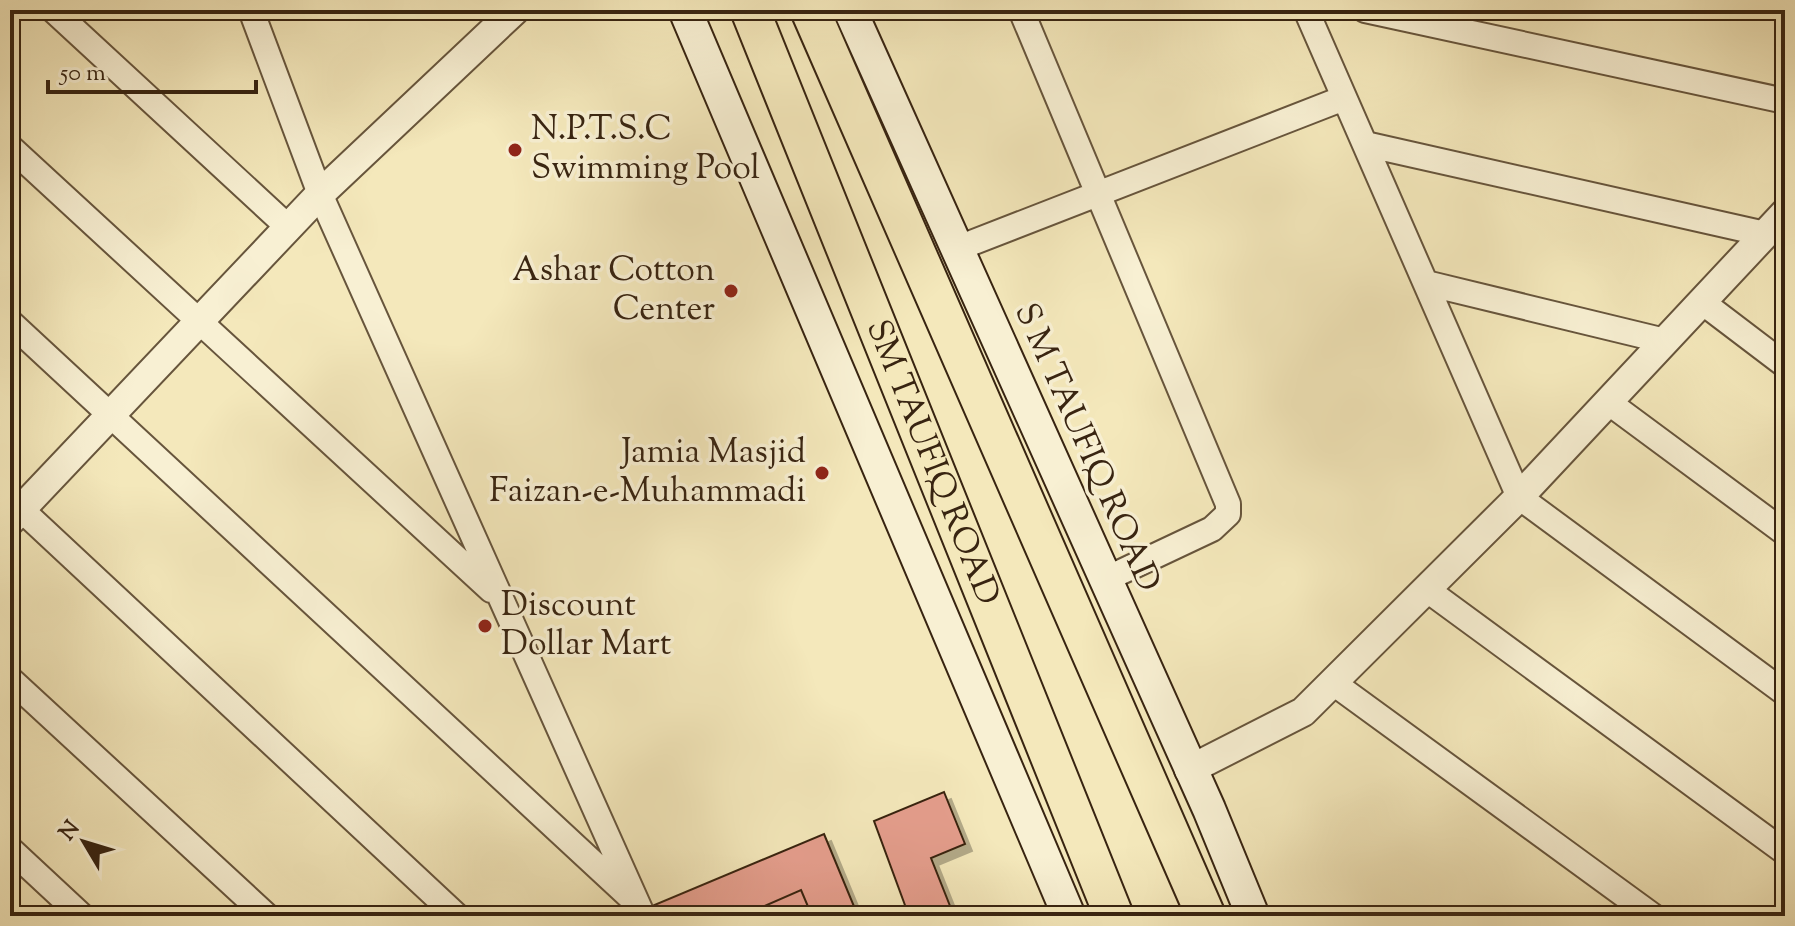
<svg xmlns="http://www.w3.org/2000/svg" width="1795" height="926" font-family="'Sorts Mill Goudy',serif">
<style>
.building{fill:#e59e8d;stroke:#382411;stroke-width:2;filter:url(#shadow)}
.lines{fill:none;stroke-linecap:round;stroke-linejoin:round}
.minor-casing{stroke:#67553c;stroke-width:28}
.tertiary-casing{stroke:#67553c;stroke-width:32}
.secondary-casing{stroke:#382411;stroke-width:36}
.trunk-casing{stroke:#382411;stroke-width:42}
.minor{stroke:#f8f0d3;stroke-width:24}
.tertiary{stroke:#f8f0d3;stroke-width:28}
.secondary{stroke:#f8f0d3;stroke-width:32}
.trunk{stroke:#f4e8bb;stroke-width:38}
.poi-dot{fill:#8f2418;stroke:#f8f0d3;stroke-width:3}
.labels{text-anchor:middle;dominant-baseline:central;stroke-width:7;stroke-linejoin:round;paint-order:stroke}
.poi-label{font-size:34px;fill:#382411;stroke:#f8f0d3;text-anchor:start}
.street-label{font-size:34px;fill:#382411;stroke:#f8f0d3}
</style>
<defs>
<filter id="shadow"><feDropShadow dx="7" dy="7" stdDeviation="0" flood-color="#0004"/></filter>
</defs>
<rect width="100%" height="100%" fill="#f4e8bb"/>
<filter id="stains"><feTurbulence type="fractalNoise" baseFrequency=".0025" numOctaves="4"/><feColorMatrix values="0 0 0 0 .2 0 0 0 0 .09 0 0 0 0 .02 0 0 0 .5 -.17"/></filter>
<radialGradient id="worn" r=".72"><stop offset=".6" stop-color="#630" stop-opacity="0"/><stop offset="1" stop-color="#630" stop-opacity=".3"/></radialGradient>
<path class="building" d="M944,792L965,844L931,858L954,916H909L874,821Z
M824,834L858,916H656L652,906Z
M801,890L812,916H755L753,911Z"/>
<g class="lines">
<defs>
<path id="minor" d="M53,10L288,227
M251,10L320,194L643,916
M1021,10L1228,504V514L1212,529L1104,580
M1306,10L1519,497L1785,693
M1365,10L1785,101
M1365,144L1765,234
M10,147L491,590
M956,249L1344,98
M1426,283L1665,341
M1702,302L1785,365
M10,322L630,897
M1608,402L1785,533
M10,499L457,916
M1426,589L1785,852
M10,679L267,916
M1332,682L1653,916
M10,849L82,916"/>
<path id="tertiary" d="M10,521L320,194L515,10
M1189,770L1303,712L1519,497L1785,213"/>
<path id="secondary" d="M685,10L1069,916
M850,10L1209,809L1253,916"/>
<g id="trunk">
<path id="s1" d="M750,10L1114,916"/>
<path d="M810,10L1206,916"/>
</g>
</defs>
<use href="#minor" class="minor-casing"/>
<use href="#tertiary" class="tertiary-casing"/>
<use href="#secondary" class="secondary-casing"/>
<use href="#trunk" class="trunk-casing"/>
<use href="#minor" class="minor"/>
<use href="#tertiary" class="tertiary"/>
<use href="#secondary" class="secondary"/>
<use href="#trunk" class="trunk"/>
</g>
<g class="poi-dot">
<circle cx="515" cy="150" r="8"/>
<circle cx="731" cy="291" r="8"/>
<circle cx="822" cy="473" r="8"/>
<circle cx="485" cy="626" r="8"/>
</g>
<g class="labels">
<g class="poi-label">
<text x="531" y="130">N.P.T.S.C<tspan x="531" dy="39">Swimming Pool</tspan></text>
<text x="715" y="271" text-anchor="end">Ashar Cotton<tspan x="715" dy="39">Center</tspan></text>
<text x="806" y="453" text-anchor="end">Jamia Masjid<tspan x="806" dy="39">Faizan-e-Muhammadi</tspan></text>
<text x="501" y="606">Discount<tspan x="501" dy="39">Dollar Mart</tspan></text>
</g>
<g class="street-label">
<text transform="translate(1086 448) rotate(66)">S M TAUFIQ ROAD</text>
<text stroke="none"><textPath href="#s1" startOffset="488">SM TAUFIQ ROAD</textPath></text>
</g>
</g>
<rect width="1795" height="926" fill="none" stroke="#f4e8bb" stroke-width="40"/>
<rect x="12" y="12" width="1771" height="902" fill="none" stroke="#382411" stroke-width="4"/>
<rect x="20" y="20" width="1755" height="886" fill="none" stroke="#382411" stroke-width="2"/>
<g transform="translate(84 842) rotate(308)" stroke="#f8f0d3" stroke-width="6" paint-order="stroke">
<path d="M0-6L14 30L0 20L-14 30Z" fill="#382411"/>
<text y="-12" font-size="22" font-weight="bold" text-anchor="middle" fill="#382411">N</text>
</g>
<path d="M48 80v12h208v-12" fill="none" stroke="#382411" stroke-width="4"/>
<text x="60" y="80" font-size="24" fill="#382411" stroke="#f8f0d3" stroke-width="6" paint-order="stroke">50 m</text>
<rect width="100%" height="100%" filter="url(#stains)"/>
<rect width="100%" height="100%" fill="url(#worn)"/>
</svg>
